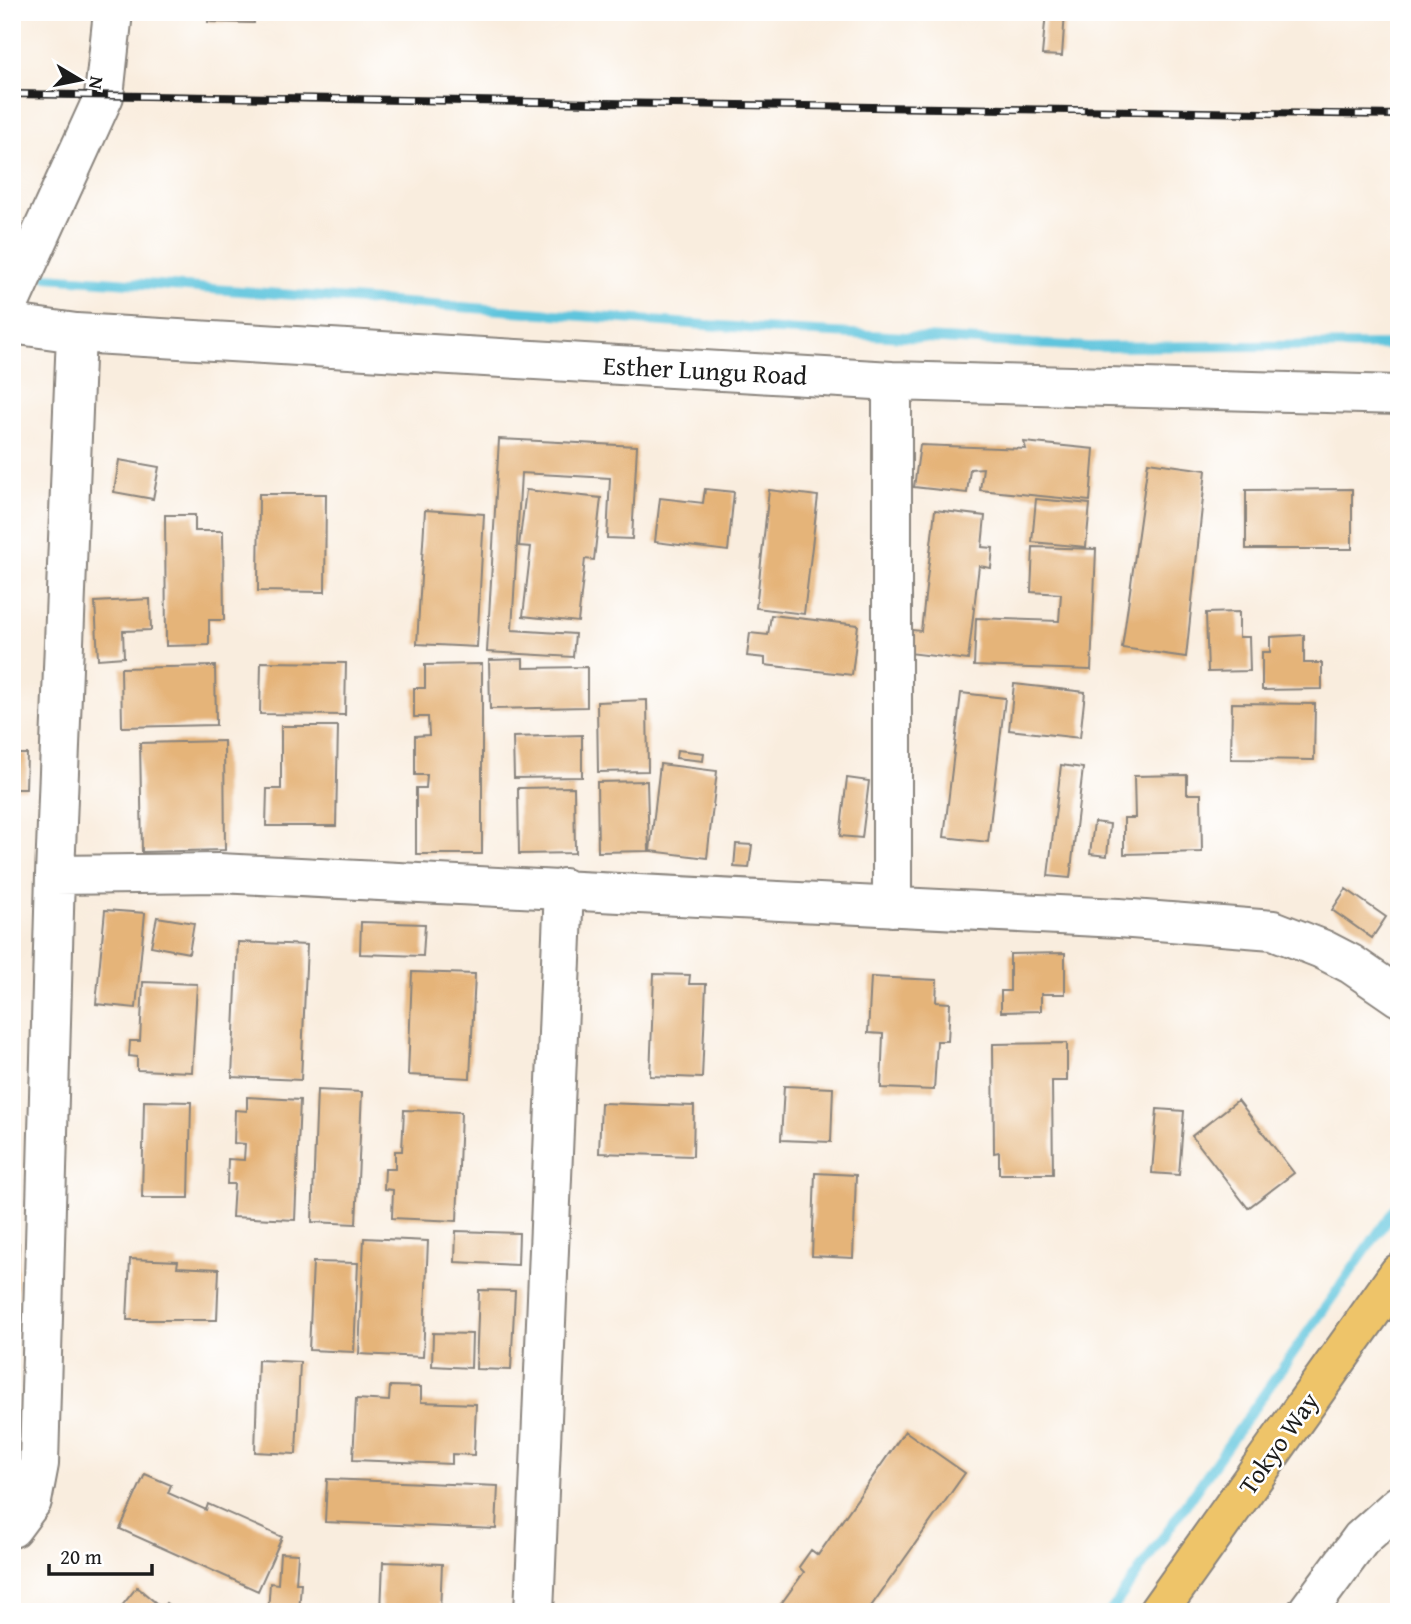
<svg xmlns="http://www.w3.org/2000/svg" width="1411" height="1624" font-family="'Gentium Book Plus',serif">
<style>
.lines{fill:none;stroke-linecap:round;stroke-linejoin:round}
.stream{stroke:#5fc5dd;stroke-width:10}
.building{fill:#e5b479}
.minor-casing{stroke:#8a847d;stroke-width:42}
.major-casing{stroke:#8a847d;stroke-width:42}
.minor{stroke:#fff;stroke-width:38}
.major{stroke:#eec469;stroke-width:38}
.rail-casing{stroke:#1c1c1c;stroke-width:8}
.rail{stroke:#fff;stroke-width:5;stroke-dasharray:16;stroke-linecap:butt}
.labels{text-anchor:middle;dominant-baseline:central;stroke-width:5;stroke-linejoin:round;paint-order:stroke}
.street-label{font-size:26px;fill:#1c1c1c;stroke:#fff}
</style>
<rect width="100%" height="100%" fill="#fff"/>
<filter id="ink" filterUnits="userSpaceOnUse"><feTurbulence type="fractalNoise" baseFrequency=".0143" numOctaves="2"/><feDisplacementMap in="SourceGraphic" scale="14" xChannelSelector="R" yChannelSelector="G"/><feConvolveMatrix kernelMatrix="1 2 1 2 8 2 1 2 1" color-interpolation-filters="sRGB"/></filter>
<filter id="wash" filterUnits="userSpaceOnUse"><feTurbulence type="fractalNoise" baseFrequency=".00686" numOctaves="4" result="noise"/><feDisplacementMap in="SourceGraphic" scale="28" xChannelSelector="R" yChannelSelector="G"/><feGaussianBlur stdDeviation="1.57" result="paint"/><feColorMatrix in="noise" values="0 0 0 0 0 0 0 0 0 0 0 0 0 0 0 0 0 1.4 0 .05"/><feComposite in="paint" operator="in"/></filter>
<g filter="url(#wash)">
<rect width="100%" height="100%" fill="#f9edde"/>
<g class="lines">
<path class="stream" d="M47,277L761,329L1088,347L1399,345
M1110,1612L1399,1203"/>
</g>
<g id="blocks">
<path class="building" d="M209,12H253L254,23L208,22Z
M1046,12H1065L1062,56L1042,55Z
M499,439L637,446L632,539L607,538L610,478L521,473L512,630L575,634L573,657L487,652Z
M1024,442L1094,449L1090,501L980,490L983,468L970,469L967,493L914,487L920,445L1026,449Z
M119,460L159,467L153,499L114,492Z
M1148,462L1206,470L1186,657L1122,648Z
M705,489L734,492L728,551L655,542L660,498L703,503Z
M1352,489V549H1246V490Z
M526,490L601,498L594,560L585,559L578,622L523,616L531,547L519,546Z
M769,490L818,496L804,614L756,608Z
M259,494H326L325,592L258,591Z
M1036,499L1090,504L1086,547L1032,542Z
M425,510L484,514L477,647L417,644Z
M935,510L985,516L982,547L993,548L991,568L979,566L968,660L900,652L903,629L921,631Z
M165,515H195V531H223L224,620H209V645L166,646Z
M1033,547L1096,549L1091,670L974,666L976,618L1059,621L1061,594L1031,592Z
M150,599L151,630L123,631L124,657L98,659L95,602Z
M1239,612V637H1249L1250,671L1208,672L1206,613Z
M771,615L858,625L852,675L765,665V658L747,656L750,633L768,635Z
M1304,635V663H1322V689L1262,690V652H1270V637Z
M523,659V668L587,667V707L490,709L489,660Z
M261,662L346,663L345,715L260,714Z
M482,664V854H416V788H426L427,775H415V736L429,735L428,717H414V688H425V665Z
M215,666L216,725L122,727L121,668Z
M1014,684L1085,692L1080,738L1009,730Z
M961,693L1005,698L988,842L944,837Z
M647,700L648,771L598,772L597,702Z
M1232,703L1315,704L1314,760L1231,759Z
M281,726H338L336,826H266L267,789H281Z
M582,735V777L514,778L513,737Z
M224,741L225,850L142,852L140,743Z
M677,750L704,753L703,761L676,758Z
M12,754H27L26,789H12Z
M660,764L717,771L707,858L650,851Z
M1061,765L1083,768L1070,878L1048,876Z
M1187,775V794H1201L1202,852L1124,854V818H1135L1134,776Z
M847,778L869,781L862,838L840,836Z
M647,781L649,851L598,852L597,782Z
M574,787L575,853L519,854L518,788Z
M1094,822L1110,824L1107,856L1090,854Z
M736,844L752,845L749,868L734,867Z
M1346,889L1386,917L1372,938L1332,910Z
M105,910L145,913L136,1008L96,1004Z
M157,917L194,923L189,953L151,946Z
M361,922L425,924L423,956L360,954Z
M238,942L307,945L301,1080L232,1077Z
M1065,953V994H1041V1011L1001,1012V991H1010V954Z
M412,972L475,974L470,1078L408,1075Z
M654,974L690,975L689,984H706L702,1078L650,1076Z
M871,977L937,980L936,1002L950,1003L948,1041H937L934,1090L881,1088L883,1034L868,1033Z
M143,982L197,984L192,1072L137,1070V1057L129,1056L130,1041H140Z
M1067,1043V1081H1052L1053,1174H999V1152L994,1153L993,1044Z
M784,1086L833,1088L831,1142L781,1140Z
M317,1090L362,1092L356,1224L312,1222Z
M247,1097L300,1100L295,1220L232,1217L234,1184H227L228,1159L244,1160L245,1144L234,1143L235,1110L247,1111Z
M1238,1100L1294,1173L1248,1208L1192,1136Z
M144,1101L191,1102L189,1198H142Z
M601,1103L694,1106L693,1156L599,1153Z
M1157,1109L1184,1111L1179,1175L1152,1173Z
M404,1110L461,1112L457,1221L392,1218L393,1190L384,1189L385,1169H395V1151H402Z
M815,1173L856,1175L853,1258L812,1256Z
M456,1231L519,1233L518,1265L455,1262Z
M364,1238L428,1241L423,1357L359,1354Z
M12,1243H19L16,1324H12Z
M130,1259L178,1261L177,1267L219,1269L217,1320H127Z
M313,1262L358,1263L354,1352L309,1350Z
M479,1290L515,1291L511,1370L476,1369Z
M433,1333L472,1334L471,1368L432,1366Z
M258,1360L300,1362L296,1454L255,1452Z
M390,1386L421,1387V1402L476,1404L474,1455L452,1454V1464L353,1460L356,1399L389,1401Z
M905,1431L965,1473L867,1612H783L778,1608L804,1572L799,1567L811,1550L818,1555Z
M145,1474L171,1485L168,1493L206,1510L208,1504L282,1537L258,1591L120,1529Z
M327,1479L498,1486L496,1529L325,1522Z
M280,1553L298,1554L296,1583H301L299,1612H268L270,1583L278,1584Z
M383,1562L442,1564L440,1612H381Z
M137,1587L162,1608L166,1603L177,1612H117Z"/>
</g>
</g>
<g filter="url(#ink)">
<use href="#blocks" fill-opacity="0" stroke="#8a847d" stroke-width="2"/>
<g class="lines">
<defs>
<path id="minor" d="M12,298L104,96L113,12
M12,324L76,333L892,381L1399,395
M892,381V907
M55,875L219,873L1119,918L1273,930L1322,949L1351,964L1399,997
M12,1528L32,1501L39,1464L55,875L76,333
M534,1612L564,888
M1307,1612L1361,1539L1399,1505"/>
<path id="major" d="M1158,1612L1399,1273"/>
</defs>
<use href="#minor" class="minor-casing"/>
<use href="#major" class="major-casing"/>
<use href="#minor" class="minor"/>
<use href="#major" class="major"/>
<defs>
<path id="rail" d="M12,94L1399,115"/>
</defs>
<use href="#rail" class="rail-casing"/>
<use href="#rail" class="rail"/>
</g>
</g>
<g class="labels">
<g class="street-label">
<text transform="translate(705 370) rotate(3)">Esther Lungu Road</text>
<text transform="translate(1278 1443) rotate(-55)">Tokyo Way</text>
</g>
</g>
<rect width="1411" height="1624" fill="none" stroke="#fff" stroke-width="42"/>
<g transform="translate(80 80) rotate(100)" stroke="#ffffff" stroke-width="5" paint-order="stroke">
<path d="M0-5L12 26L0 18L-12 26Z" fill="#1c1c1c"/>
<text y="-10" font-size="19" font-weight="bold" text-anchor="middle" fill="#1c1c1c">N</text>
</g>
<path d="M49 1564v10h103v-10" fill="none" stroke="#1c1c1c" stroke-width="3.5"/>
<text x="60" y="1564" font-size="21" fill="#1c1c1c" stroke="#ffffff" stroke-width="5" paint-order="stroke">20 m</text>
</svg>
